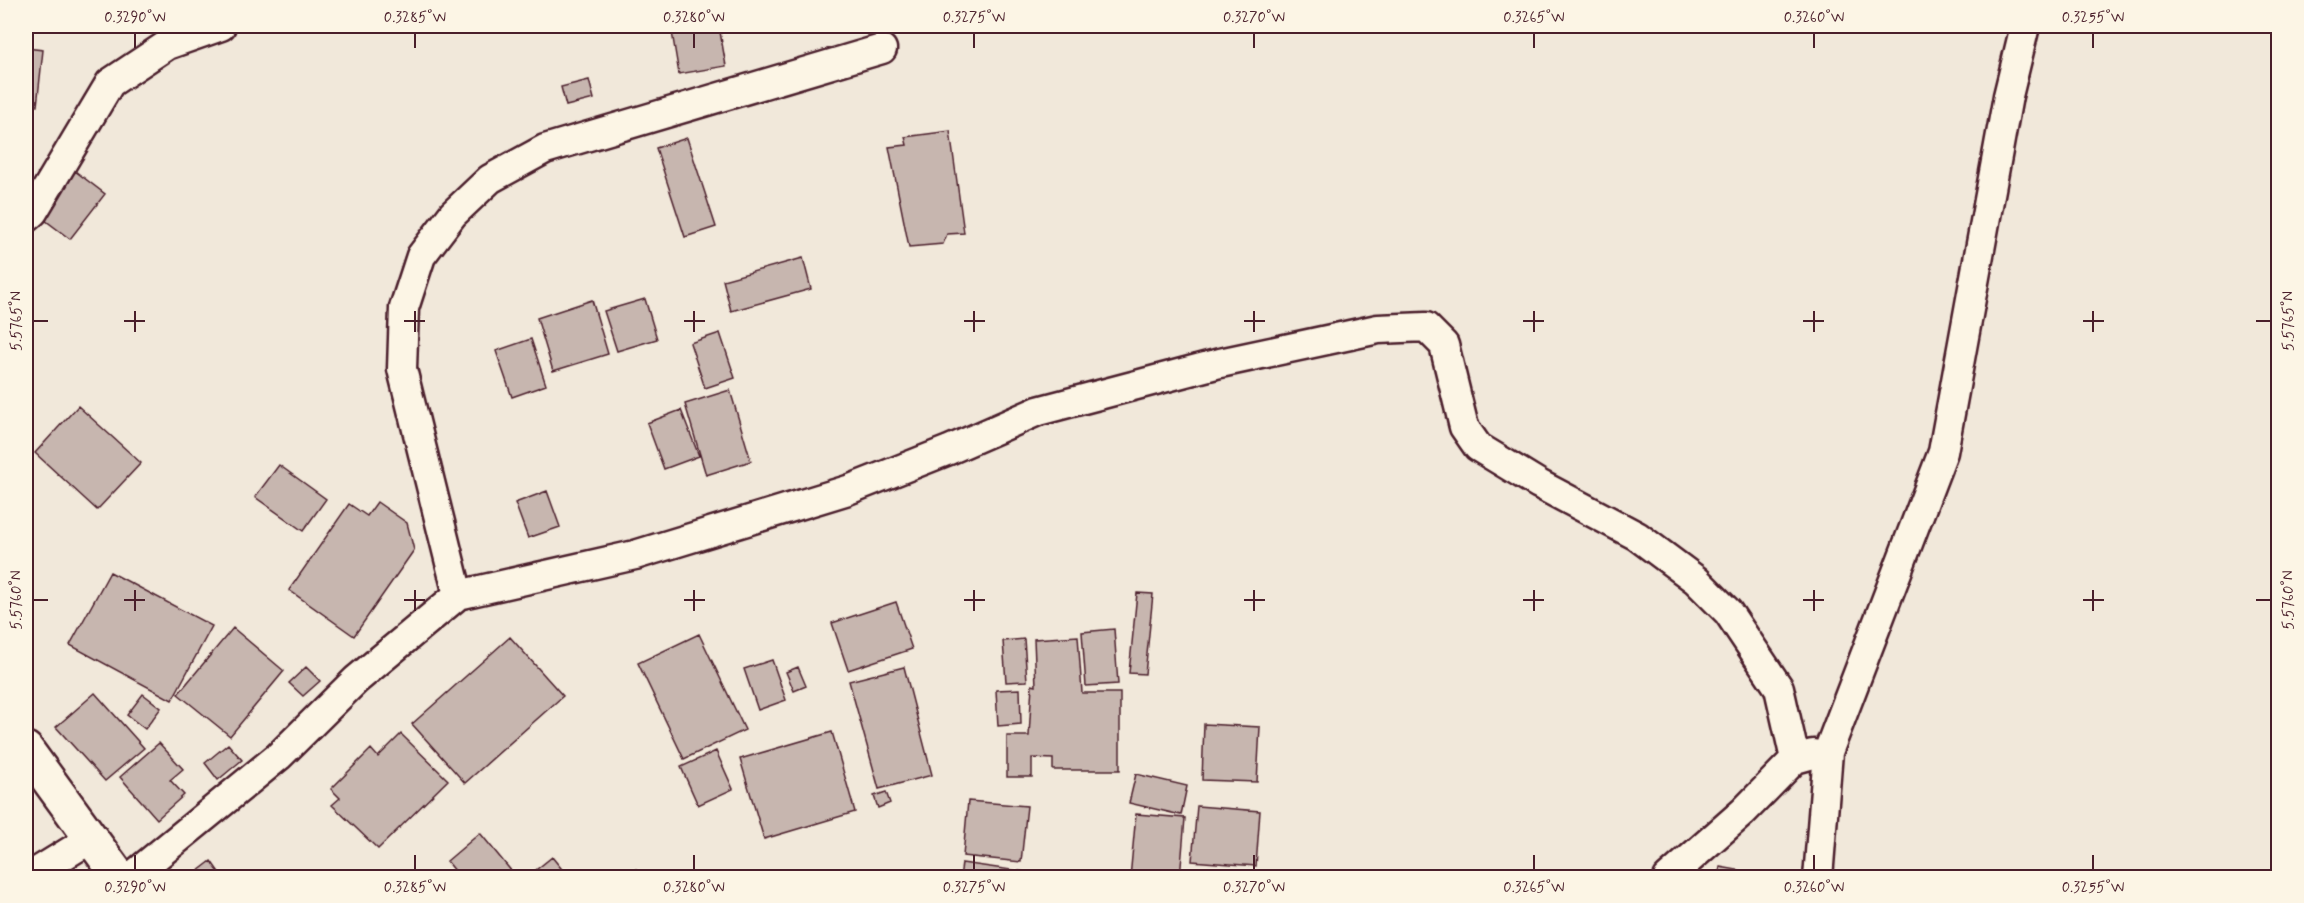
<svg xmlns="http://www.w3.org/2000/svg" width="2304" height="903" font-family="Mynerve,sans-serif">
<style>
.building{fill:#c7b6af;stroke:#4a1f2b;stroke-width:1.5}
.lines{fill:none;stroke-linecap:round;stroke-linejoin:round}
.street-casing{stroke:#4a1f2b;stroke-width:33}
.secondary-casing{stroke:#4a1f2b;stroke-width:38}
.street{stroke:#fcf5e5;stroke-width:28}
.secondary{stroke:#fcf5e5;stroke-width:33}
.ticks{fill:none;stroke:#4a1f2b;stroke-width:2}
.neatline{fill:none;stroke:#4a1f2b;stroke-width:2}
.ticks-label{font-size:15px;text-anchor:middle;fill:#4a1f2b}
</style>
<rect width="100%" height="100%" fill="#f1e8da"/>
<filter id="ink" filterUnits="userSpaceOnUse"><feTurbulence type="fractalNoise" baseFrequency=".0167" numOctaves="2"/><feDisplacementMap in="SourceGraphic" scale="12" xChannelSelector="R" yChannelSelector="G"/><feConvolveMatrix kernelMatrix="1 2 1 2 8 2 1 2 1" color-interpolation-filters="sRGB"/></filter>
<g filter="url(#ink)">
<path class="building" d="M671,26H719L726,66L679,74Z
M26,48L43,50L37,106L26,105Z
M589,80L594,99L566,106L561,87Z
M950,131L964,233L947,234L943,244L909,247L889,147L907,145L905,137Z
M687,138L716,227L685,237L656,148Z
M75,171L105,194L70,239L41,217Z
M803,258L811,289L731,311L723,280Z
M645,299L657,339L617,351L604,311Z
M592,300L608,354L553,371L537,318Z
M720,333L735,378L705,388L690,343Z
M531,339L546,385L512,397L496,351Z
M730,390L751,461L706,475L685,404Z
M78,406L141,463L97,510L35,453Z
M681,410L699,456L664,469L647,423Z
M279,465L326,499L303,531L255,497Z
M547,491L560,527L528,538L515,503Z
M377,502L407,523L414,550L354,636L289,590L349,504L367,516Z
M110,572L212,626L172,700L70,645Z
M1137,593L1153,594L1145,674L1129,673Z
M896,602L912,649L848,670L832,623Z
M233,628L284,671L230,736L178,694Z
M1114,629L1118,684L1086,686L1082,632Z
M699,634L745,730L684,759L638,663Z
M1078,636L1082,693H1120V770H1053V759L1032,758V777H1007V736H1029L1032,685L1036,686L1034,639Z
M510,637L563,696L465,783L412,724Z
M1024,639L1027,681L1006,682L1003,641Z
M772,660L786,700L758,710L744,669Z
M306,667L320,681L303,696L289,683Z
M798,667L806,686L794,691L786,672Z
M904,667L932,775L879,789L849,681Z
M1020,689L1021,724L998,726L996,690Z
M95,693L144,748L105,781L56,727Z
M143,694L161,708L145,729L127,715Z
M1204,724L1260,727L1257,782L1202,780Z
M832,732L855,812L764,839L740,759Z
M401,734L448,780L378,849L332,805L340,798L331,789L371,749L378,757Z
M159,743L183,769L170,780L184,795L157,819L120,777Z
M228,744L242,760L218,780L205,763Z
M716,751L733,789L698,805L681,767Z
M1136,774L1187,786L1181,815L1129,803Z
M886,792L890,803L878,808L874,796Z
M968,801L1027,806L1021,862L963,856Z
M1197,806L1260,811L1256,866L1192,861Z
M1136,814L1185,818L1180,878H1130Z
M480,833L517,878H461L447,861Z
M552,857L565,873L559,878H534L531,874Z
M211,861L223,878H189Z
M962,863L1025,872L1024,878H960Z
M1720,867L1782,878H1718Z
M1204,868L1249,875V878H1203Z
M636,869L643,878H626Z
M834,869L860,878H832Z"/>
<g class="lines">
<defs>
<path id="street" d="M26,218L33,212L110,83L167,45L221,26
M458,595L402,369L404,308L421,256L453,214L490,179L545,149L882,49
M27,878L92,838
M130,878L279,756L356,680L458,595L635,555L848,490L949,450L1038,411L1220,363L1378,329L1426,327L1444,345L1464,427L1478,447L1539,484L1637,536L1696,580L1728,612L1779,688L1795,759
M1668,878L1743,812L1795,759L1813,754
M1818,878L1828,752L1943,452L2008,96L2025,26"/>
<path id="secondary" d="M26,749L120,878"/>
</defs>
<use href="#street" class="street-casing"/>
<use href="#secondary" class="secondary-casing"/>
<use href="#street" class="street"/>
<use href="#secondary" class="secondary"/>
</g>
</g>
<path class="ticks" d="M135,33V48M415,33V48M694,33V48M974,33V48M1254,33V48M1534,33V48M1814,33V48M2093,33V48M135,311V332M415,311V332M694,311V332M974,311V332M1254,311V332M1534,311V332M1814,311V332M2093,311V332M33,321H48M124,321H145M404,321H425M684,321H705M964,321H985M1244,321H1265M1523,321H1544M1803,321H1824M2083,321H2104M2256,321H2271M135,590V611M415,590V611M694,590V611M974,590V611M1254,590V611M1534,590V611M1814,590V611M2093,590V611M33,600H48M124,600H145M404,600H425M684,600H705M964,600H985M1244,600H1265M1523,600H1544M1803,600H1824M2083,600H2104M2256,600H2271M135,855V870M415,855V870M694,855V870M974,855V870M1254,855V870M1534,855V870M1814,855V870M2093,855V870"/>
<rect width="2304" height="903" fill="none" stroke="#fcf5e5" stroke-width="66"/>
<rect x="33" y="33" width="2238" height="837" class="neatline"/>
<g class="ticks-label">
<text x="135" y="22">0.3290°W</text>
<text x="415" y="22">0.3285°W</text>
<text x="694" y="22">0.3280°W</text>
<text x="974" y="22">0.3275°W</text>
<text x="1254" y="22">0.3270°W</text>
<text x="1534" y="22">0.3265°W</text>
<text x="1814" y="22">0.3260°W</text>
<text x="2093" y="22">0.3255°W</text>
<text transform="translate(16 321) rotate(-90)" y="5">5.5765°N</text>
<text transform="translate(2288 321) rotate(-90)" y="5">5.5765°N</text>
<text transform="translate(16 600) rotate(-90)" y="5">5.5760°N</text>
<text transform="translate(2288 600) rotate(-90)" y="5">5.5760°N</text>
<text x="135" y="892">0.3290°W</text>
<text x="415" y="892">0.3285°W</text>
<text x="694" y="892">0.3280°W</text>
<text x="974" y="892">0.3275°W</text>
<text x="1254" y="892">0.3270°W</text>
<text x="1534" y="892">0.3265°W</text>
<text x="1814" y="892">0.3260°W</text>
<text x="2093" y="892">0.3255°W</text>
</g>
</svg>
